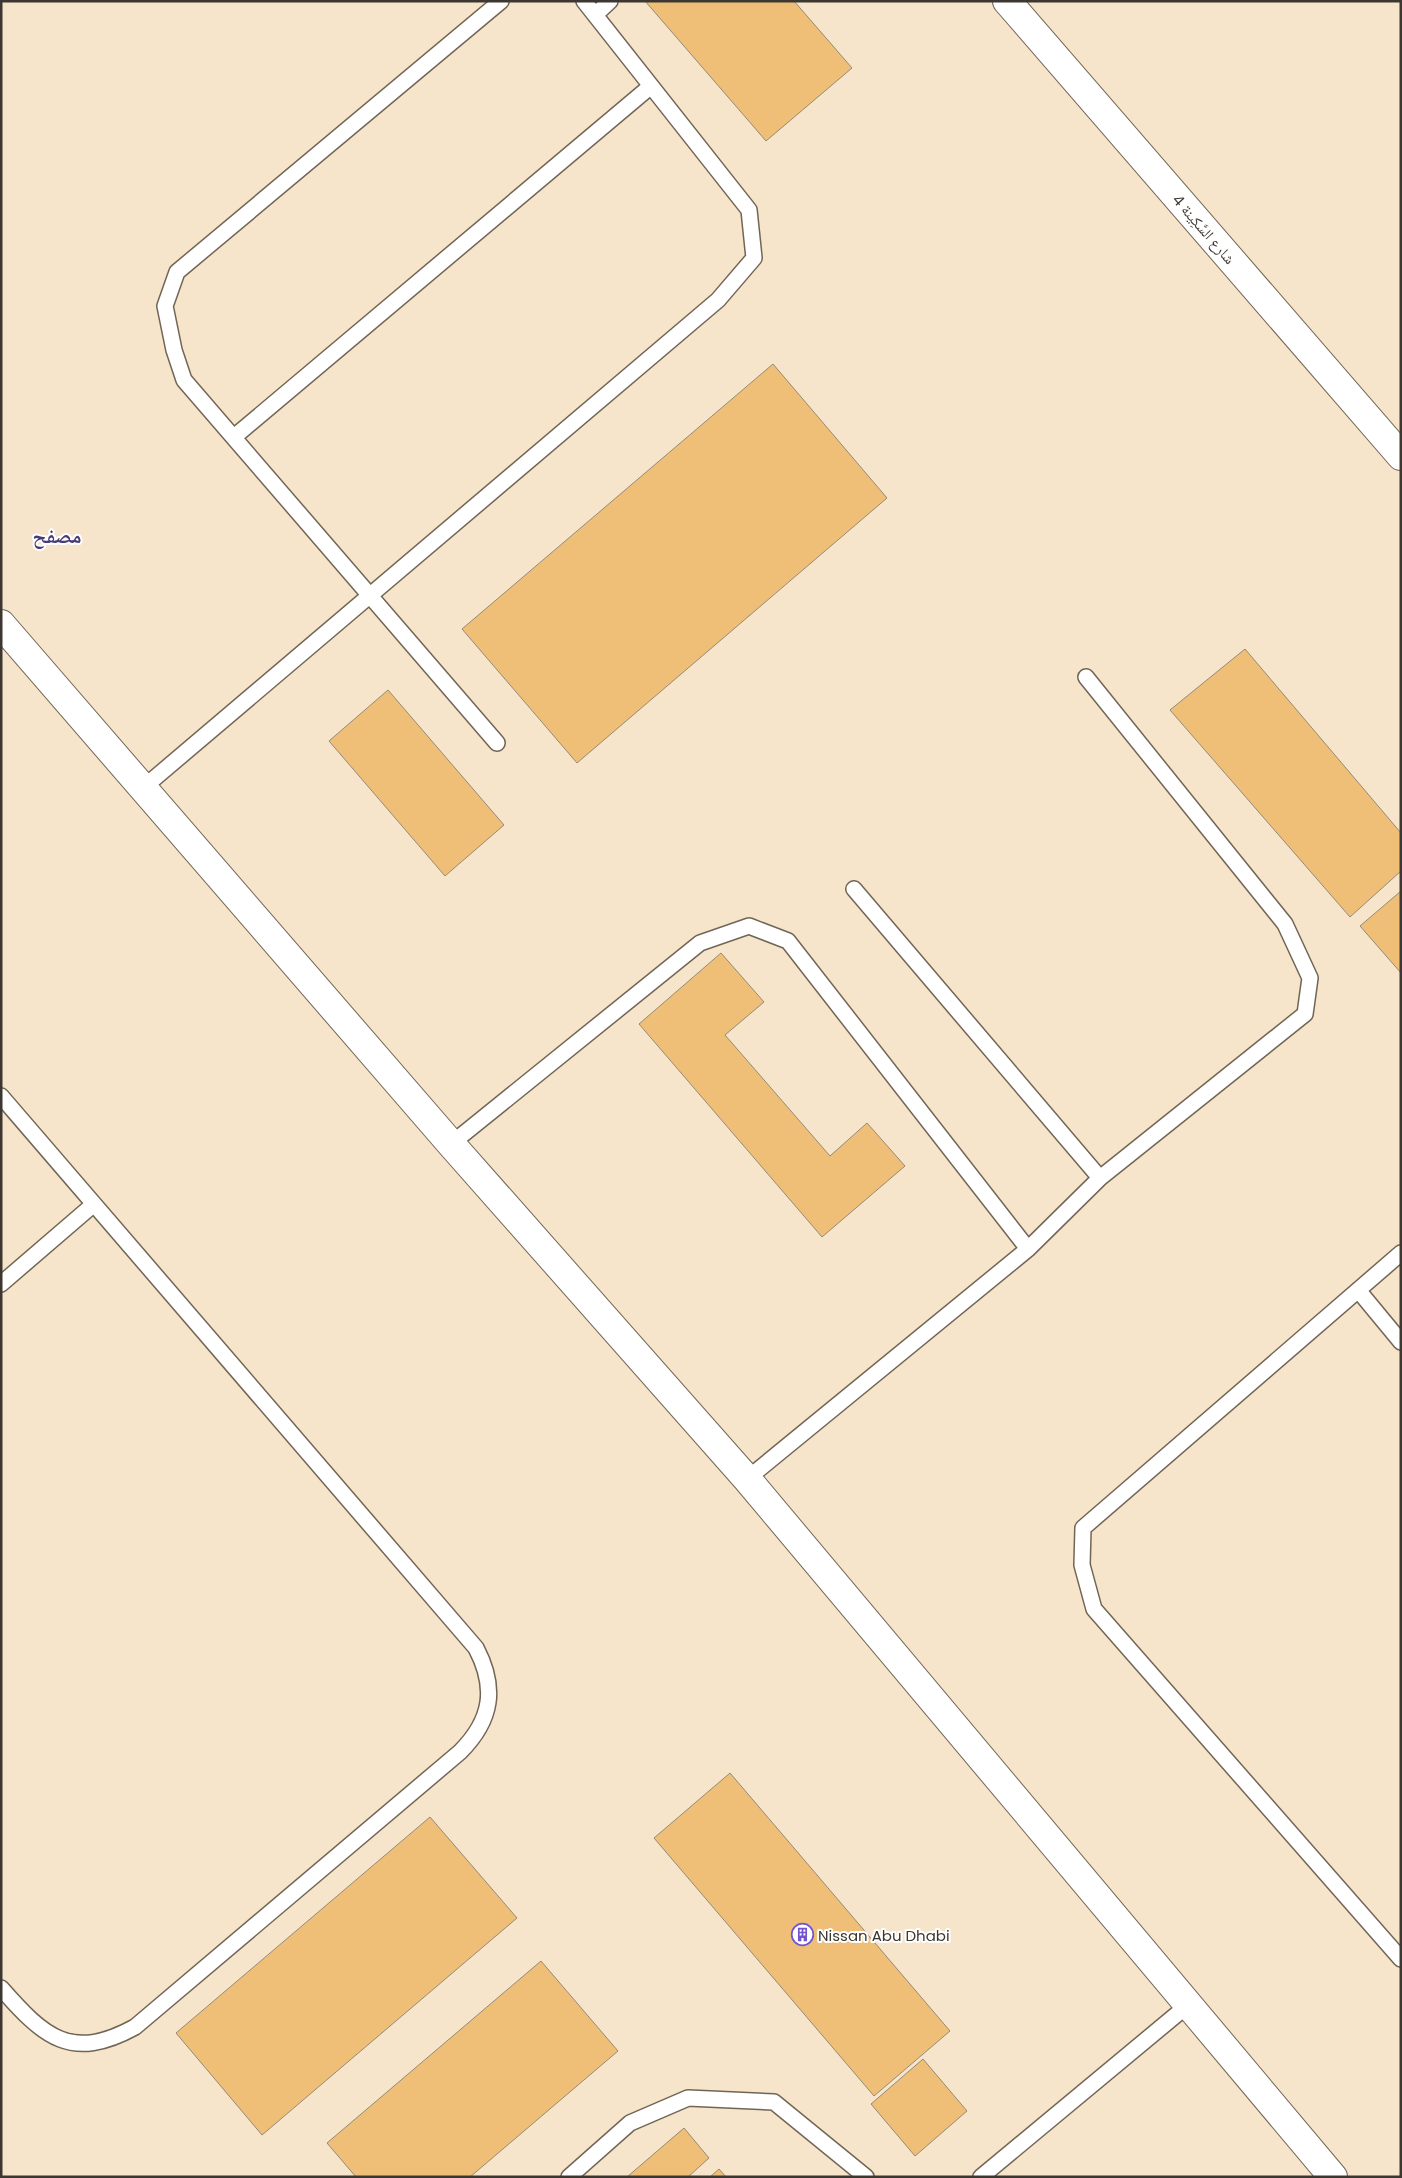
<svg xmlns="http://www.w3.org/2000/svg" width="1402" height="2178" font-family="Poppins,'Noto Naskh Arabic',sans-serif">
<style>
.built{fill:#f6e4cb}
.building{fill:#efbf77;stroke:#958a78}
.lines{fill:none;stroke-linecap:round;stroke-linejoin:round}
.lane-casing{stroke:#716655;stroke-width:18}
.street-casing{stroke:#716655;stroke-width:30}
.lane{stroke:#fff;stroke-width:15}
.street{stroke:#fff;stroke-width:28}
.labels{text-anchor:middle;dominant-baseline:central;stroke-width:4;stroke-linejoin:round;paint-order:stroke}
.street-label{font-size:15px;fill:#3c3730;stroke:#fff}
.poi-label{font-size:15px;fill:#3c3730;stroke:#fff;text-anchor:start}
.district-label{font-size:20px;font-weight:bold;fill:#463a77;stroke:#fff}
</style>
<rect width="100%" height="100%" fill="#fef1de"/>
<path class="built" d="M1,1H1401V2177H1Z"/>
<path class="building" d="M645,1H794L852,68L766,141Z
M773,364L887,498L577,763L462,629Z
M1245,649L1401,833V871L1350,917L1170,710Z
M388,690L504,825L445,876L329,741Z
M1401,891V973L1360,926Z
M721,953L764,1002L725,1035L830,1156L867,1123L905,1166L822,1237L639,1024Z
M730,1773L950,2031L874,2096L654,1838Z
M430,1817L517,1918L262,2135L176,2033Z
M541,1961L618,2051L470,2177H356L327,2143Z
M923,2059L967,2111L915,2156L871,2104Z
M684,2128L709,2158L688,2177H627Z
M719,2169L726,2177H710Z"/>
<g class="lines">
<defs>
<path id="lane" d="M595,15L610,1
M234,437L651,86
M497,743L184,380L174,350L165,306L177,272L501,1
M143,788L718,300L754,258L749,210L584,1
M854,889L1100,1178
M1,1096L476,1648C497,1688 492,1720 460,1752L135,2027C71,2062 44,2037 1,1988
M451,1144L700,943L749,926L788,941L1028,1249
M1401,1253L1083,1528L1082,1565L1094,1609L1401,1959
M1,1284L94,1204
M1358,1290L1401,1342
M747,1479L1028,1249L1100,1178L1305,1014L1310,978L1285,924L1086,677
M569,2177L630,2123L688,2098L774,2102L866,2177
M981,2177L1188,2005"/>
<path id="street" d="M1007,1L1401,456
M1,624L451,1144L747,1479L1333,2177"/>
</defs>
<use href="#lane" class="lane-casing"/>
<use href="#street" class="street-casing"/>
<use href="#lane" class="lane"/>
<use href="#street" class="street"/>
</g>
<defs>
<symbol id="building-ring" viewBox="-11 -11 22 22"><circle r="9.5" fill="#fff" stroke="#7255cf" stroke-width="1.5"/><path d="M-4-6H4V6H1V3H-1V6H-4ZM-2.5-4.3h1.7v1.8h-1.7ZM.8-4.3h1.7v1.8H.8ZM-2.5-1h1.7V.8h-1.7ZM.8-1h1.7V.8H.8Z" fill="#7255cf"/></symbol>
</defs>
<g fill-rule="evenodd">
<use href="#building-ring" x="790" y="1922" width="25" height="25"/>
</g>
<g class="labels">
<g class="street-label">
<text transform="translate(1204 229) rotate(49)">شارع السَّكِينة 4</text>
</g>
<g class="poi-label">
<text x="818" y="1935">Nissan Abu Dhabi</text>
</g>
<g class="district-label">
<text x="57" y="536">مصفح</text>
</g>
</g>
<rect width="1402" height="2178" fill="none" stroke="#3c3730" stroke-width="5"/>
</svg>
